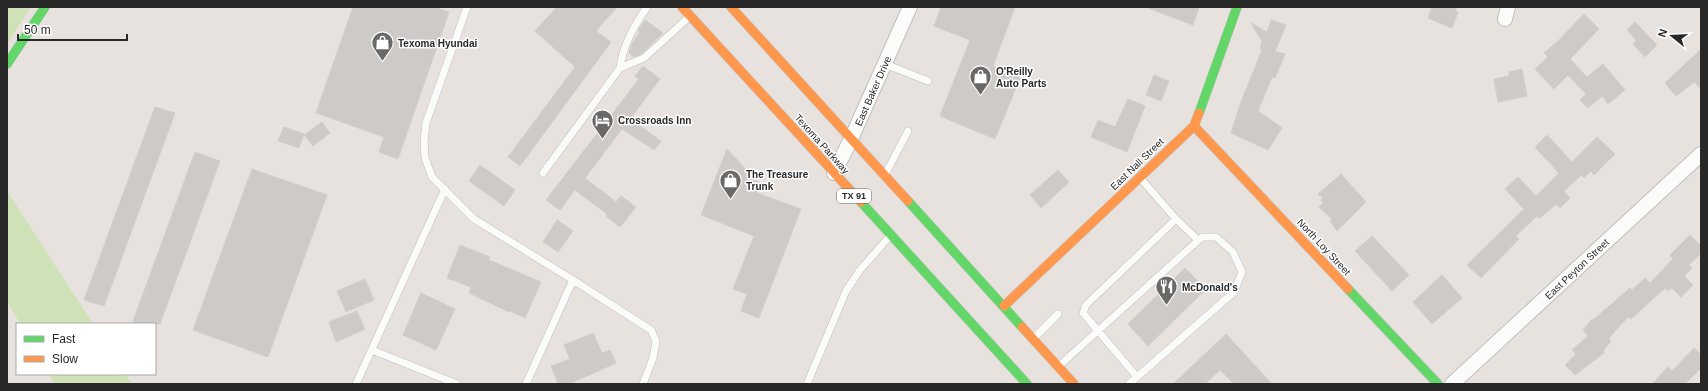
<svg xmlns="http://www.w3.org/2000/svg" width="1708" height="391" font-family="Helvetica,sans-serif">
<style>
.green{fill:#cfe1b7}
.building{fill:#cecac8;stroke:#d2ceca}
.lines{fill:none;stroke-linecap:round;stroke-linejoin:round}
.lane-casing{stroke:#c0bfbf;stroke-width:8}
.street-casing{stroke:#c0bfbf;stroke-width:16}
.fast-casing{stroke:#c0bfbf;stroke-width:10}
.slow-casing{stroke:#c0bfbf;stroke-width:10}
.lane{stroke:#fbfbfa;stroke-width:7}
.street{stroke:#fbfbfa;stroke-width:14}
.fast{stroke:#63d668;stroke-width:9}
.slow{stroke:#ff974d;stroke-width:9}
.labels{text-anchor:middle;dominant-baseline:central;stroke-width:3;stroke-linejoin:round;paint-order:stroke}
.shield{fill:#fff;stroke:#686868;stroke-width:1}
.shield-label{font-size:9px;font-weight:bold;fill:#282828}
.poi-label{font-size:10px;font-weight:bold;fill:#282828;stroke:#fff;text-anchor:start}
.street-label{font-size:10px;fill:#282828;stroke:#fff}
</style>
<rect width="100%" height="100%" fill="#e7e2de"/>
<path class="green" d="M7,7H31L7,44Z
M7,191L93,324H20L7,301Z
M49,374H125L132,384H55Z"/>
<path class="building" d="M353,7H434L449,12L398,159L379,152L384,137L316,113Z
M557,7H617L596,31L611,42L520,166L508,157L575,67L535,31Z
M941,7H1015L993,66L1020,78L995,139L940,116L970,40L934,26Z
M1148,7H1199L1193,25L1148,8Z
M1432,7H1457L1455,11L1458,12L1452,28L1428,18Z
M1584,14L1599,29L1570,59L1587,77L1603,64L1625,90L1608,104L1602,96L1588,108L1580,100L1586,94L1568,75L1554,89L1535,69L1548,57L1544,53L1556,43Z
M645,20L663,33L641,54L634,57L629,53L632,44L640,32L638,30Z
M1271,20L1286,25L1275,51L1285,54L1275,78L1272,77L1258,111L1282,128L1268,150L1231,133L1241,102L1262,50L1260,49L1262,41L1251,23L1267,32Z
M1635,22L1657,45L1645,57L1633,44L1636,40L1627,30Z
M1701,49V89L1694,82L1676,96L1665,83Z
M643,66L660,79L630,119L661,141L654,150L622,129L585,178L616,202L621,196L636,207L620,227L606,216L607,214L575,190L560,210L546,200L639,79L635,76Z
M1522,69L1527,96L1498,102L1494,79L1509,76V72Z
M1154,75L1169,81L1161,101L1146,95Z
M1128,99L1145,106L1127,152L1091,137L1098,120L1115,127Z
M155,107L175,113L104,306L84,300Z
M322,122L330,133L313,146L304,135Z
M284,127L304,134L299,148L278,141Z
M1547,135L1572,162L1597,137L1615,154L1594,175L1591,171L1584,178L1581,175L1564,191L1570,198L1560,208L1556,204L1539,219L1537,216L1516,236L1519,239L1481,278L1467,265L1524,209L1505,189L1518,177L1536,196L1559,173L1535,147Z
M727,149L760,184L757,193L801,209L759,318L741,311L747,294L733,289L754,236L701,215Z
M195,152L220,161L160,324H132Z
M480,165L515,190L504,206L469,181Z
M252,169L327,195L268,357L193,330Z
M1058,170L1069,182L1041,208L1030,195Z
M1341,174L1366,202L1337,231L1330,221L1332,219L1319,207L1323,203L1321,200L1323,198L1318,194Z
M557,220L573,231L558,252L543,242Z
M1690,235L1701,246V253L1689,265L1692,268L1684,276L1693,285L1681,297L1672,288L1667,291L1665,288L1631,319L1628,317L1609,338L1611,341L1603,351L1604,353L1575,375L1565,365L1576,354L1572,350L1588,336L1583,330L1592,319L1593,320L1630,288L1632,290L1645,278L1650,283L1673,259L1670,255Z
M1372,236L1409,275L1392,291L1355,251Z
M460,245L490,257L489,260L541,282L525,318L510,311L509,312L469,293L471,287L447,278Z
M1185,268L1206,289L1148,346L1128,324Z
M1442,275L1462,298L1432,324L1413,302Z
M365,279L374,300L346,312L337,291Z
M421,293L455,309L436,350L403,335Z
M357,311L365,329L336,342L329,322Z
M593,333L602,353L610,350L616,363L569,384H558L551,366L570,359L564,345Z
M1226,334L1272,384H1234L1220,370L1205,384H1173Z
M1694,348L1701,355V368L1685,384H1652L1668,367L1672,371Z"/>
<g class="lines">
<defs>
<path id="lane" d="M467,7L426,123L424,141L425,158L432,177L474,219L573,280L651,330L656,341L653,358L643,384
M647,7C634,26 623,45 620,68L644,58L688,18
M885,64L928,81
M543,173L620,68
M886,173L908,131
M1141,179L1176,219L1198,240
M1034,338L1058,314
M372,350L457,384
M1060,365L1202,237H1216L1233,252L1242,272L1234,292L1129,384
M1137,377L1083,313L1086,305L1176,219
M356,384L445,189
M526,384L573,280
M807,384L846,291L860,270L889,237"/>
<path id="street" d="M1505,19L1508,7
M834,173L851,139L910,7
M1452,384L1701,154"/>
<path id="fast" d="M7,64L45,7
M1199,113L1237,7
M908,201L1022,327
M861,202L1027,384
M1348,289L1438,384"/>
<path id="slow" d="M682,7L861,202
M731,7L908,201
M1194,126L1348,289
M1004,306L1194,126L1199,113
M1022,327L1074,384"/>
</defs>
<use href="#lane" class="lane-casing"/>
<use href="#street" class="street-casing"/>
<use href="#fast" class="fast-casing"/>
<use href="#slow" class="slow-casing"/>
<use href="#lane" class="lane"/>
<use href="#street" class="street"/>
<use href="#fast" class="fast"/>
<use href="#slow" class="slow"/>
</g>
<defs>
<symbol id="shop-pin" viewBox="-11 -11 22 30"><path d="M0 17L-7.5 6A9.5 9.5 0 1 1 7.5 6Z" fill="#6b6968" stroke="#fff"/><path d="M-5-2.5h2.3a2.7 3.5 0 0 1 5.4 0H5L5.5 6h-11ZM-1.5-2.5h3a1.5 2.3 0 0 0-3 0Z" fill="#fff"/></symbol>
<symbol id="hotel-pin" viewBox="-11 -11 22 30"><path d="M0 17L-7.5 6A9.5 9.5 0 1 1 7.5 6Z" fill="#6b6968" stroke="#fff"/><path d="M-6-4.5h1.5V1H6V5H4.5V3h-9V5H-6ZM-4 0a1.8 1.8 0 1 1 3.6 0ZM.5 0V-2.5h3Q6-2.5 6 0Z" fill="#fff"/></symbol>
<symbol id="restaurant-pin" viewBox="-11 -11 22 30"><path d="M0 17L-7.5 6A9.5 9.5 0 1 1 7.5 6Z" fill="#6b6968" stroke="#fff"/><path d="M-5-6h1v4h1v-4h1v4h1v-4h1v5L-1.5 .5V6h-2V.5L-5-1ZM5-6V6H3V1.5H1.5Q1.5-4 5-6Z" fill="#fff"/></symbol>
</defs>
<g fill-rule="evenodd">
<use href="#shop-pin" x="370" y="30" width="25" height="34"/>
<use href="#shop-pin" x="968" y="64" width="25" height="34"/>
<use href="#hotel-pin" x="590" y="108" width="25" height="34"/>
<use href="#shop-pin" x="718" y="168" width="25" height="34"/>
<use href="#restaurant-pin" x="1154" y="274" width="25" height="34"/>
</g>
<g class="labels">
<rect class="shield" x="837" y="189" width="34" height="14" rx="3"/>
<g class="shield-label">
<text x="854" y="196">TX 91</text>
</g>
<g class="poi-label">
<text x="398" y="43">Texoma Hyundai</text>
<text x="996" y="71">O'Reilly<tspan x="996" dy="12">Auto Parts</tspan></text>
<text x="618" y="120">Crossroads Inn</text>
<text x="746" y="174">The Treasure<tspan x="746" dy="12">Trunk</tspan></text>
<text x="1182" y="287">McDonald's</text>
</g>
<g class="street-label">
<text transform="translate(873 91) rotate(-66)">East Baker Drive</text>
<text transform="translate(822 144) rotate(48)">Texoma Parkway</text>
<text transform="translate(1137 164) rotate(-44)">East Nall Street</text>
<text transform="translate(1324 247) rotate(47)">North Loy Street</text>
<text transform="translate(1577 269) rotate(-43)">East Peyton Street</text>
</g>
</g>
<rect width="1708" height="391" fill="none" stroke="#282828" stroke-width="16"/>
<rect x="16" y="323" width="140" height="52" fill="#ffffff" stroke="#a9a9a9"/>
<rect x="24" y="336" width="20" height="6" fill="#63d668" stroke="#a9a9a9"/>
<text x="52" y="343" font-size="12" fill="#282828">Fast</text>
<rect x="24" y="356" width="20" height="6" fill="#ff974d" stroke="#a9a9a9"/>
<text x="52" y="363" font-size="12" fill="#282828">Slow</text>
<g transform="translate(1672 36) rotate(288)" stroke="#ffffff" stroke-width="3" paint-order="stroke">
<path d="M0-3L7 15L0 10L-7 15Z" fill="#282828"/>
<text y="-6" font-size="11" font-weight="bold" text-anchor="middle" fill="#282828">N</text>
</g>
<path d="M18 34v6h109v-6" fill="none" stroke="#282828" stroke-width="2"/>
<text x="24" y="34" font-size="12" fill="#282828" stroke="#ffffff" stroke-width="3" paint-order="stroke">50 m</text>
</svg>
